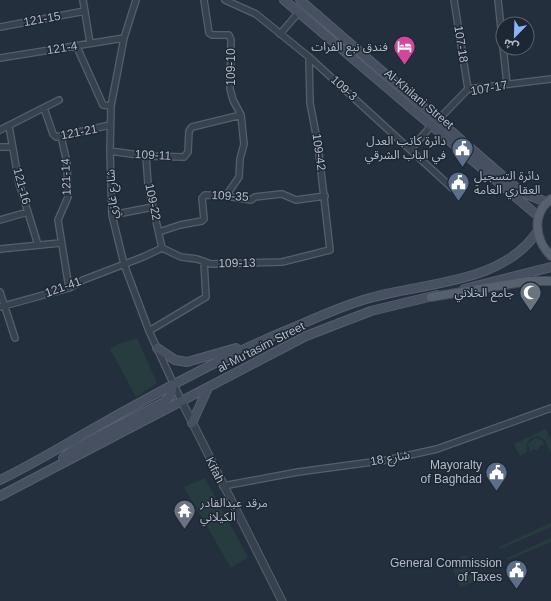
<svg xmlns="http://www.w3.org/2000/svg" width="551" height="601" font-family="Helvetica,'Noto Sans Arabic',sans-serif">
<style>
.green{fill:#263c3f}
.lines{fill:none;stroke-linecap:round;stroke-linejoin:round}
.minor-casing{stroke:#565f6c;stroke-width:8}
.tertiary-casing{stroke:#565f6c;stroke-width:9}
.secondary-casing{stroke:#565f6c;stroke-width:10}
.primary-casing{stroke:#414a57;stroke-width:10}
.minor{stroke:#38414e;stroke-width:5.5}
.tertiary{stroke:#38414e;stroke-width:7}
.secondary{stroke:#465061;stroke-width:8}
.primary{stroke:#56606e;stroke-width:8}
.labels{text-anchor:middle;dominant-baseline:central;stroke-width:3;stroke-linejoin:round;paint-order:stroke}
.street-label{font-size:12px;fill:#b4bcc9;stroke:#1d2633}
.poi-label{font-size:12px;fill:#b4bcc9;stroke:#1d2633;text-anchor:end}
</style>
<rect width="100%" height="100%" fill="#242f3e"/>
<path class="green" d="M137,338L157,383L136,397L110,349L118,344Z
M546,429L551,441V453L545,440L538,436C529,437 525,443 527,452L520,456L514,444Z
M535,438L542,440L545,445L540,446L538,450L533,449L530,452L528,444Z
M205,478L248,557L231,568L184,487Z
M551,523V527L500,549L499,547Z
M551,538V542L508,560L507,558Z
M466,555L476,581L460,587L450,562Z
M490,558L496,559L499,564L484,569L483,562Z"/>
<g class="lines">
<defs>
<path id="minor" d="M83,0L90,43
M136,0L124,38L111,106L110,151L112,215L124,264L149,331L182,402
M204,0L209,33L212,35H229L231,40L230,89L233,100L241,115L244,144L240,159L239,177L226,196
M225,0L256,14L309,57L452,188
M454,0L468,89
M498,0L507,84
M0,27L85,11
M280,34L299,12
M76,45L103,105L111,106
M0,58L124,38
M44,108L53,134L56,137L110,125
M438,120L468,89L551,79
M9,126L19,183L38,245
M0,130L59,100
M61,136L67,163L68,197L58,220L69,288
M0,147H12
M411,149L432,125
M110,151L146,156L184,157L188,152L189,131L192,127L241,115
M146,156L148,184L162,248
M112,215L153,207
M0,220L28,212
M159,232L180,225L202,221L204,219L202,198L205,195L226,196L251,200L255,197L272,195L282,194L296,200L325,196
M0,249L60,243
M0,292L15,338
M0,307L69,288L83,280L143,257L162,248L181,257L197,259L211,264L282,262L330,250L318,145L310,103L309,57
M149,331L206,297L204,262
M223,486L298,472L387,460L437,449L551,408"/>
<path id="tertiary" d="M182,402L282,601"/>
<path id="secondary" d="M284,0L538,216
M300,0L521,192L546,202
M464,289L551,267
M157,348L175,360L187,362L236,348
M192,423L208,388
M63,458L76,448L164,402L171,395L173,384
M0,480C35,463 69,442 103,423C166,388 228,354 295,327C320,316 344,305 370,298C425,282 502,284 537,232
M0,496L306,336L371,311L437,295"/>
<path id="primary" d="M551,199C531,214 535,240 551,256
M431,297L529,281H551"/>
</defs>
<use href="#minor" class="minor-casing"/>
<use href="#tertiary" class="tertiary-casing"/>
<use href="#secondary" class="secondary-casing"/>
<use href="#primary" class="primary-casing"/>
<use href="#minor" class="minor"/>
<use href="#tertiary" class="tertiary"/>
<use href="#secondary" class="secondary"/>
<use href="#primary" class="primary"/>
</g>
<defs>
<symbol id="hotel-pin" viewBox="-11 -11 22 30"><path d="M0 17L-7.5 6A9.5 9.5 0 1 1 7.5 6Z" fill="#d1479c" stroke="#1d2633"/><path d="M-6-4.5h1.5V1H6V5H4.5V3h-9V5H-6ZM-4 0a1.8 1.8 0 1 1 3.6 0ZM.5 0V-2.5h3Q6-2.5 6 0Z" fill="#fff"/></symbol>
<symbol id="civic-pin" viewBox="-11 -11 22 30"><path d="M0 17L-7.5 6A9.5 9.5 0 1 1 7.5 6Z" fill="#5c6f8a" stroke="#1d2633"/><path d="M-.6-6.5H3V-4.5H.6V-3L4-1V1h2V6H-6V1h2V-1L-.6-3ZM-1.2 2.5V6h2.4V2.5Z" fill="#fff"/></symbol>
<symbol id="mosque-pin" viewBox="-11 -11 22 30"><path d="M0 17L-7.5 6A9.5 9.5 0 1 1 7.5 6Z" fill="#6b7280" stroke="#1d2633"/><path d="M3.5-4.9A6 6 0 1 0 3.5 4.9A5 5 0 1 1 3.5-4.9Z" fill="#fff"/></symbol>
<symbol id="temple-pin" viewBox="-11 -11 22 30"><path d="M0 17L-7.5 6A9.5 9.5 0 1 1 7.5 6Z" fill="#6b7280" stroke="#1d2633"/><path d="M0-6L5-2H3V0L6.5 2.5H4V6H1.5V3h-3V6H-4V2.5H-6.5L-3 0V-2H-5Z" fill="#fff"/></symbol>
</defs>
<g fill-rule="evenodd">
<use href="#hotel-pin" x="392" y="34" width="25" height="34"/>
<use href="#civic-pin" x="450" y="136" width="25" height="34"/>
<use href="#civic-pin" x="446" y="170" width="25" height="34"/>
<use href="#mosque-pin" x="518" y="280" width="25" height="34"/>
<use href="#civic-pin" x="484" y="460" width="25" height="34"/>
<use href="#temple-pin" x="172" y="498" width="25" height="34"/>
<use href="#civic-pin" x="504" y="558" width="25" height="34"/>
</g>
<g class="labels">
<g class="street-label">
<text transform="translate(42 19) rotate(-10)">121-15</text>
<text transform="translate(461 44) rotate(81)">107-18</text>
<text transform="translate(62 48) rotate(-9)">121-4</text>
<text transform="translate(231 67) rotate(-90)">109-10</text>
<text transform="translate(344 88) rotate(42)">109-3</text>
<text transform="translate(489 88) rotate(-10)">107-17</text>
<text transform="translate(419 99) rotate(40)">Al-Khilani Street</text>
<text transform="translate(79 132) rotate(-11)">121-21</text>
<text transform="translate(319 152) rotate(82)">109-42</text>
<text transform="translate(153 155) rotate(3)">109-11</text>
<text transform="translate(66 177) rotate(-92)">121-14</text>
<text transform="translate(22 186) rotate(75)">121-16</text>
<text transform="translate(112 194) rotate(-94)">شارع غازي</text>
<text transform="translate(230 196) rotate(3)">109-35</text>
<text transform="translate(153 202) rotate(78)">109-22</text>
<text transform="translate(237 263) rotate(-1)">109-13</text>
<text transform="translate(63 287) rotate(-20)">121-41</text>
<text transform="translate(261 347) rotate(-27)">al-Mu'tasim Street</text>
<text transform="translate(390 458) rotate(-10)">شارع 18</text>
<text transform="translate(215 470) rotate(63)">Kifah</text>
</g>
<g class="poi-label">
<text x="388" y="47">فندق نبع الفرات</text>
<text x="446" y="141">دائرة كاتب العدل<tspan x="446" dy="14">في الباب الشرقي</tspan></text>
<text x="474" y="176" text-anchor="start">دائرة التسجيل<tspan x="474" dy="14">العقاري العامة</tspan></text>
<text x="514" y="293">جامع الخلاني</text>
<text x="482" y="465">Mayoralty<tspan x="482" dy="14">of Baghdad</tspan></text>
<text x="200" y="503" text-anchor="start">مرقد عبدالقادر<tspan x="200" dy="14">الكيلاني</tspan></text>
<text x="502" y="563">General Commission<tspan x="502" dy="14">of Taxes</tspan></text>
</g>
</g>
<g transform="translate(515 36) rotate(203)"><circle r="19" fill="#1d2633" stroke="#59626f"/>
<path d="M0-3L7 15L0 10L-7 15Z" fill="#8ab4f8"/>
<text y="-6" font-size="11" font-weight="bold" text-anchor="middle" fill="#b4bcc9">ش</text>
</g>
</svg>
